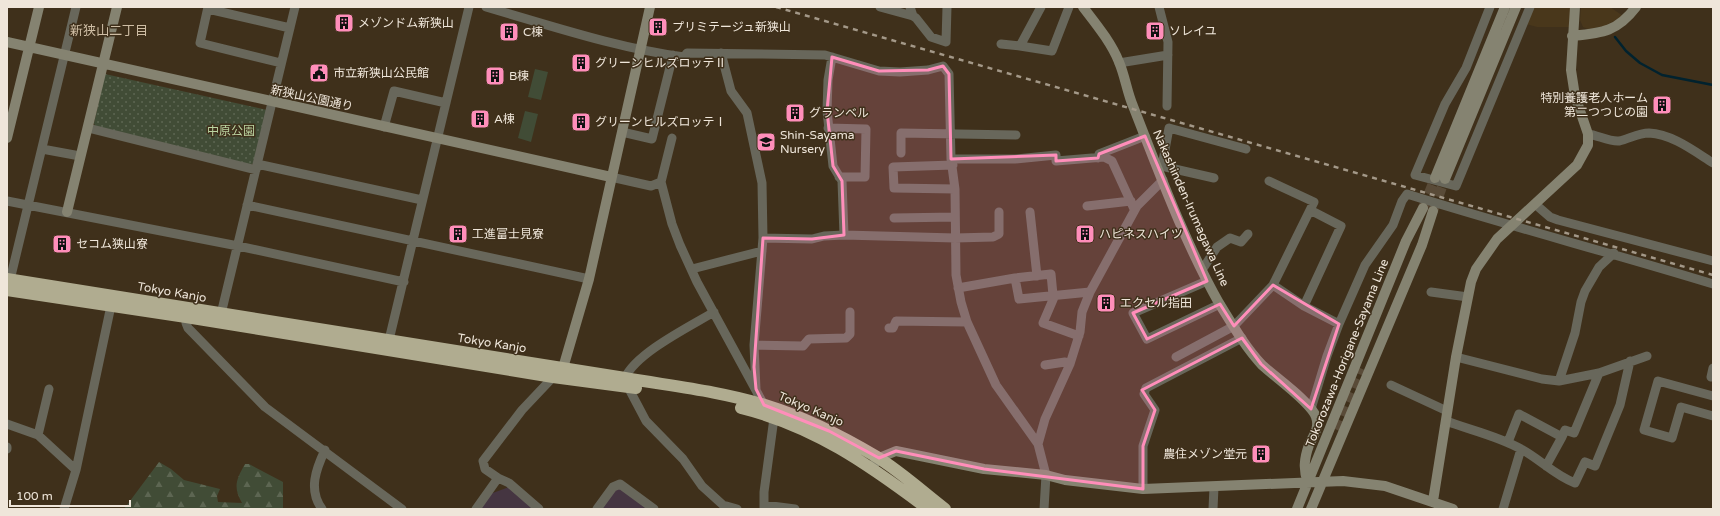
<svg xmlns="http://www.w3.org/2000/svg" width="1720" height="516" font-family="'Varela Round','Noto Sans JP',sans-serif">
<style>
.built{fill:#49371b}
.education{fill:#453541}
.grass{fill:url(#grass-dots)}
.forest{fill:url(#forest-firs)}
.garden{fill:#414c36}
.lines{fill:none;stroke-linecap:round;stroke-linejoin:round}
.stream{stroke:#01222e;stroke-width:2.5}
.secondary-tunnel{stroke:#594b38;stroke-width:10;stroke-dasharray:10 5;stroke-linecap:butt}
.street{stroke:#68675b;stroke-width:9}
.secondary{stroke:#858371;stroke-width:10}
.highway{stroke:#b0ac90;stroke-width:12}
.rail{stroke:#a39888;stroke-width:2.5;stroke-dasharray:5 5;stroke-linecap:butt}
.marked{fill:#ff8eba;fill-opacity:0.2;stroke:#ff8eba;stroke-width:3;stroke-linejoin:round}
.labels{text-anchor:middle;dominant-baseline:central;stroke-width:3;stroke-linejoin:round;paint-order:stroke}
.poi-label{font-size:12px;fill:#efe6da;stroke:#3f301b;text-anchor:start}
.street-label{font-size:12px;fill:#efe6da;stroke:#3f301b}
.park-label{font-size:12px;fill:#bbd4a1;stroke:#3f301b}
.neighbourhood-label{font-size:13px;fill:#cebda4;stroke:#3f301b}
</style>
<defs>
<pattern id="grass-dots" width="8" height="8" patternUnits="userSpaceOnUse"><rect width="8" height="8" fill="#414c36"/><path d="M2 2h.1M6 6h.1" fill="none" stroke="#5d6652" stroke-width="1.8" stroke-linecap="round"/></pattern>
<pattern id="forest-firs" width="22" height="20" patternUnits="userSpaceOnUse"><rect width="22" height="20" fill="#414c36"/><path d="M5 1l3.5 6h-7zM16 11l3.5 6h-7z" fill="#5d6652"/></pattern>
</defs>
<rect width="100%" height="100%" fill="#3f301b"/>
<path class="built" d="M1533,7H1571L1569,27H1537L1526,24Z
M1581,7H1610L1623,16L1605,26L1588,29L1583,27L1580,20Z"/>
<path class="education" d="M509,487L536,509H480L490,494Z
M619,487L650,509H600L615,488Z"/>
<path class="grass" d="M105,74L267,110L255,162L250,165L95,126L94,123Z"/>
<path class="forest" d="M159,462L171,469L184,480L220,489L217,496L218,502L242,503C233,487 236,480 245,464H249L283,482V509H124Z"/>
<path class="garden" d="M535,69L548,72L541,100L528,97Z
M525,111L538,114L531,142L518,138Z"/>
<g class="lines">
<path class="stream" d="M1615,37L1626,51L1640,63L1662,75L1713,85"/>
<path class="secondary-tunnel" d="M1423,208L1435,178
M1433,211L1445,179
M1335,429L1360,368"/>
<path class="street" d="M208,7L200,43L281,63
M486,7C552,26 617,48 684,57L687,53L825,55L879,71L900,72L928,70L943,66L949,74L951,159L955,189L956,275L961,302L967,322L996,385L1038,444L1046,475L1044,509
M880,7L913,16
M910,7L913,16L916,18L931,37L946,42L947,7
M1041,7L1020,46L1052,51L1069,7
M1159,7L1168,42L1167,106
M1490,7L1466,68L1445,104L1415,175L1456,186L1530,7
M208,9L290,28
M1001,44L1020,46
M721,53L731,91L747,113L762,183L763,238L754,345L756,389
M832,57L828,80L827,111L833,166L842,181L844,235
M1119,63L1168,55
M384,127L394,91L446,103
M88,128L256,170
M828,128L866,129L865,177H839
M622,132L652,139L673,55
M1588,134C1597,135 1610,142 1619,141C1629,139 1638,133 1649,133C1672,134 1694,151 1713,163
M672,138L661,182L672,224L680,245L697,282L764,405
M42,149L80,156
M901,153V133L1016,135
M1098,158L1099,154L1145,136
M951,159H1015L1056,155V161L1104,157L1112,161L1134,209
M257,164L422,200
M953,165L893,167L894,188L955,189
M1157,165L1214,178
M1162,166L1169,128L1246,149
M611,177L651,186L661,182
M7,201L238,246L404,282
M1535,204L1550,217L1558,220L1713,261
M247,205L589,279
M1087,206L1131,201
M1030,212L1037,276
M894,218L955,217
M763,238L812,239L824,236L844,235L955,238L993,237L999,234V212
M692,269L762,251
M1202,270L1217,247L1230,238L1241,242L1248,234
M1015,278L1051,274L1053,295
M10,280L76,7
M1207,281L1133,313L1147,339L1220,304
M1273,285L1304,306L1339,324
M958,288L1015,278L1019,299L1090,292
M1431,292L1468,297
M1055,295L1043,323L1079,336
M1304,306L1341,226L1310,210
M221,314L295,7
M186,317V323L188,328L265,407L402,509
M889,328H893L896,321L967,322
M389,340L469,7
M754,345L803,346L809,339L846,338L850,334V312
M1176,357L1234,326L1273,285L1314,202L1269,181
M1456,357L1542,379L1559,381L1599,373L1647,356
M1045,365L1065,362L1070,364
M1713,368L1711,377H1713
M625,378C636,353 689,327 714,312
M1559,381L1575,333L1581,302L1585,291L1599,267L1614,253
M1391,385L1447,411
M628,387L646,421L683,459L702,486L723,505L737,509
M1713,396L1658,381L1644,430L1672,438L1681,407L1713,416
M1311,409L1327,356L1339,324L1365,265L1393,225L1402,201L1407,194C1509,226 1612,253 1713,284
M1446,421C1470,430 1498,436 1521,449C1540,459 1554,475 1575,483L1585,462L1595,466L1620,405L1630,361
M7,424L38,435L49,389
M38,435L76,470
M1562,437L1565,430L1574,433L1599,373
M1508,442L1519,414L1562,437L1546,466
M1038,444L1045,419L1070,364L1080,332L1082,312L1090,292L1137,206L1163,180
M7,447V449
M1143,489V446L1155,410L1144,394L1146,388L1242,338
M764,505L795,509
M64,509L76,470L112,301
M322,509C308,490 316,469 325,450
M476,509L498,478
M539,509L509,483L498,478L485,469L483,461L522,410L556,374
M597,509L613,487L620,484L654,509
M764,509V492L774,418
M1213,509L1214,487
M1503,509L1521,449"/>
<path class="secondary" d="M1083,7C1096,24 1111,42 1119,62C1125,76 1127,92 1133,106C1159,172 1184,241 1219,303C1232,324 1245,347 1262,365C1275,377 1312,403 1316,417C1320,428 1313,436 1309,445C1304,459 1303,470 1308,483
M1572,36C1602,33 1617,32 1636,7
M7,42L611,177
M7,138L39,7
M1435,178L1505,7
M1445,179L1516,7
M67,212L117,7
M563,368L589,279L650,7
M874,464L879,458L896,451L984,469L1046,475L1065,480L1143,489L1343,481L1385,486L1453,509
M1433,501L1456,357L1471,282L1476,269L1497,239L1577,165L1588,145V134L1575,96L1571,70L1575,7
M1297,509L1406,241L1423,208
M1311,509L1422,245L1433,211"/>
<path class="highway" d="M7,279L625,378C671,386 719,391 765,405C804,417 842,436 877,457C901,472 923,492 945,509
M7,290L186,317L553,377L636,388
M741,408C814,426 868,464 928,509"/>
<path class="rail" d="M776,7L1713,275"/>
</g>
<path class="marked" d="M832,57L879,71L928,70L943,66L949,74L951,159L1056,155V161L1098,158L1099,154L1145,136L1207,281L1133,313L1147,339L1220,304L1234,326L1273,285L1339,324L1311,409L1261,364L1242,338L1142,390L1155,410L1143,446V489L984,469L896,451L879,458L829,431L764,405L756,389L754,367L763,238L812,239L844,235L842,181L833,166L827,111Z"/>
<defs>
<symbol id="building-square" viewBox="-11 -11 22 22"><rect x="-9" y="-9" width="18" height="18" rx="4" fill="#ff8eba" stroke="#3f301b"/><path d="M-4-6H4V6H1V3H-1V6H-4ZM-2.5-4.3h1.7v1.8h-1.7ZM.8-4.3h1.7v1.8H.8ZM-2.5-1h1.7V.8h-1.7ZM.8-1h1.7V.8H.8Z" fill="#111"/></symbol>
<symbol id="civic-square" viewBox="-11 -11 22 22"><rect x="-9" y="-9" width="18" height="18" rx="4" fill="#ff8eba" stroke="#3f301b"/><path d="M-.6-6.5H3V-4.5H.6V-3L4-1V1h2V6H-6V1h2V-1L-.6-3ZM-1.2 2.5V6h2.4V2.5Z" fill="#111"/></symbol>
<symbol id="school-square" viewBox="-11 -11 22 22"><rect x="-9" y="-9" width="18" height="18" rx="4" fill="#ff8eba" stroke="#3f301b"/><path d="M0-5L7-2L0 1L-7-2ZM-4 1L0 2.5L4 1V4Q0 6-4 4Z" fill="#111"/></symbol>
</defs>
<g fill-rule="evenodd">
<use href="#building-square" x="333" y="12" width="22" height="22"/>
<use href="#building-square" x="647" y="16" width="22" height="22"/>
<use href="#building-square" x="1144" y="20" width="22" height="22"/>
<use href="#building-square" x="498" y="21" width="22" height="22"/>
<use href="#building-square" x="570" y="52" width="22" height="22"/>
<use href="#civic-square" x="308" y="62" width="22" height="22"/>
<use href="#building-square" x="484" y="65" width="22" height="22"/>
<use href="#building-square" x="1651" y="94" width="22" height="22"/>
<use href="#building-square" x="784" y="102" width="22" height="22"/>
<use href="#building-square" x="469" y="108" width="22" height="22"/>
<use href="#building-square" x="570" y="111" width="22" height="22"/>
<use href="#school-square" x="755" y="131" width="22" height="22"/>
<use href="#building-square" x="447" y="223" width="22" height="22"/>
<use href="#building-square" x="1074" y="223" width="22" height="22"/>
<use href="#building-square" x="51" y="233" width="22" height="22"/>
<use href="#building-square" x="1095" y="292" width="22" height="22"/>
<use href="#building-square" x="1250" y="443" width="22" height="22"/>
</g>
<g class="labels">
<g class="poi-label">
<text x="358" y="23">メゾンドム新狭山</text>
<text x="672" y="27">プリミテージュ新狭山</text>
<text x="1169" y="31">ソレイユ</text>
<text x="523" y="32">C棟</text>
<text x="595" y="63">グリーンヒルズロッテⅡ</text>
<text x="333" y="73">市立新狭山公民館</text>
<text x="509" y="76">B棟</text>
<text x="1648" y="98" text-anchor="end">特別養護老人ホーム<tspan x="1648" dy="14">第二つつじの園</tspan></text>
<text x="809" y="113">グランベル</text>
<text x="494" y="119">A棟</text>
<text x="595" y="122">グリーンヒルズロッテⅠ</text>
<text x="780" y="135">Shin-Sayama<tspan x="780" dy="14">Nursery</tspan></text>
<text x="472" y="234">工進富士見寮</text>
<text x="1099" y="234">ハピネスハイツ</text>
<text x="76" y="244">セコム狭山寮</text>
<text x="1120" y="303">エクセル指田</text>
<text x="1247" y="454" text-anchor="end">農住メゾン堂元</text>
</g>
<g class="street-label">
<text transform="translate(312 98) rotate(12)">新狭山公園通り</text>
<text transform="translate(1191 208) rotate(66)">Nakashinden-Irumagawa Line</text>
<text transform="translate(172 292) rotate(10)">Tokyo Kanjo</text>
<text transform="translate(492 343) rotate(9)">Tokyo Kanjo</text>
<text transform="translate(1347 353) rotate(-68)">Tokorozawa-Horigane-Sayama Line</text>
<text transform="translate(811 409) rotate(23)">Tokyo Kanjo</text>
</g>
<g class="park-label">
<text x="231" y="131">中原公園</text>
</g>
<g class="neighbourhood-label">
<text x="109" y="31">新狭山二丁目</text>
</g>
</g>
<rect width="1720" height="516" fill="none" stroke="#efe6da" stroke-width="16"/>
<path d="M10 500v6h120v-6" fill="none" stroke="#efe6da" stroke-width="2"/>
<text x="16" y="500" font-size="12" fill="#efe6da" stroke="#3f301b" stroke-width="3" paint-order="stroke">100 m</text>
</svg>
